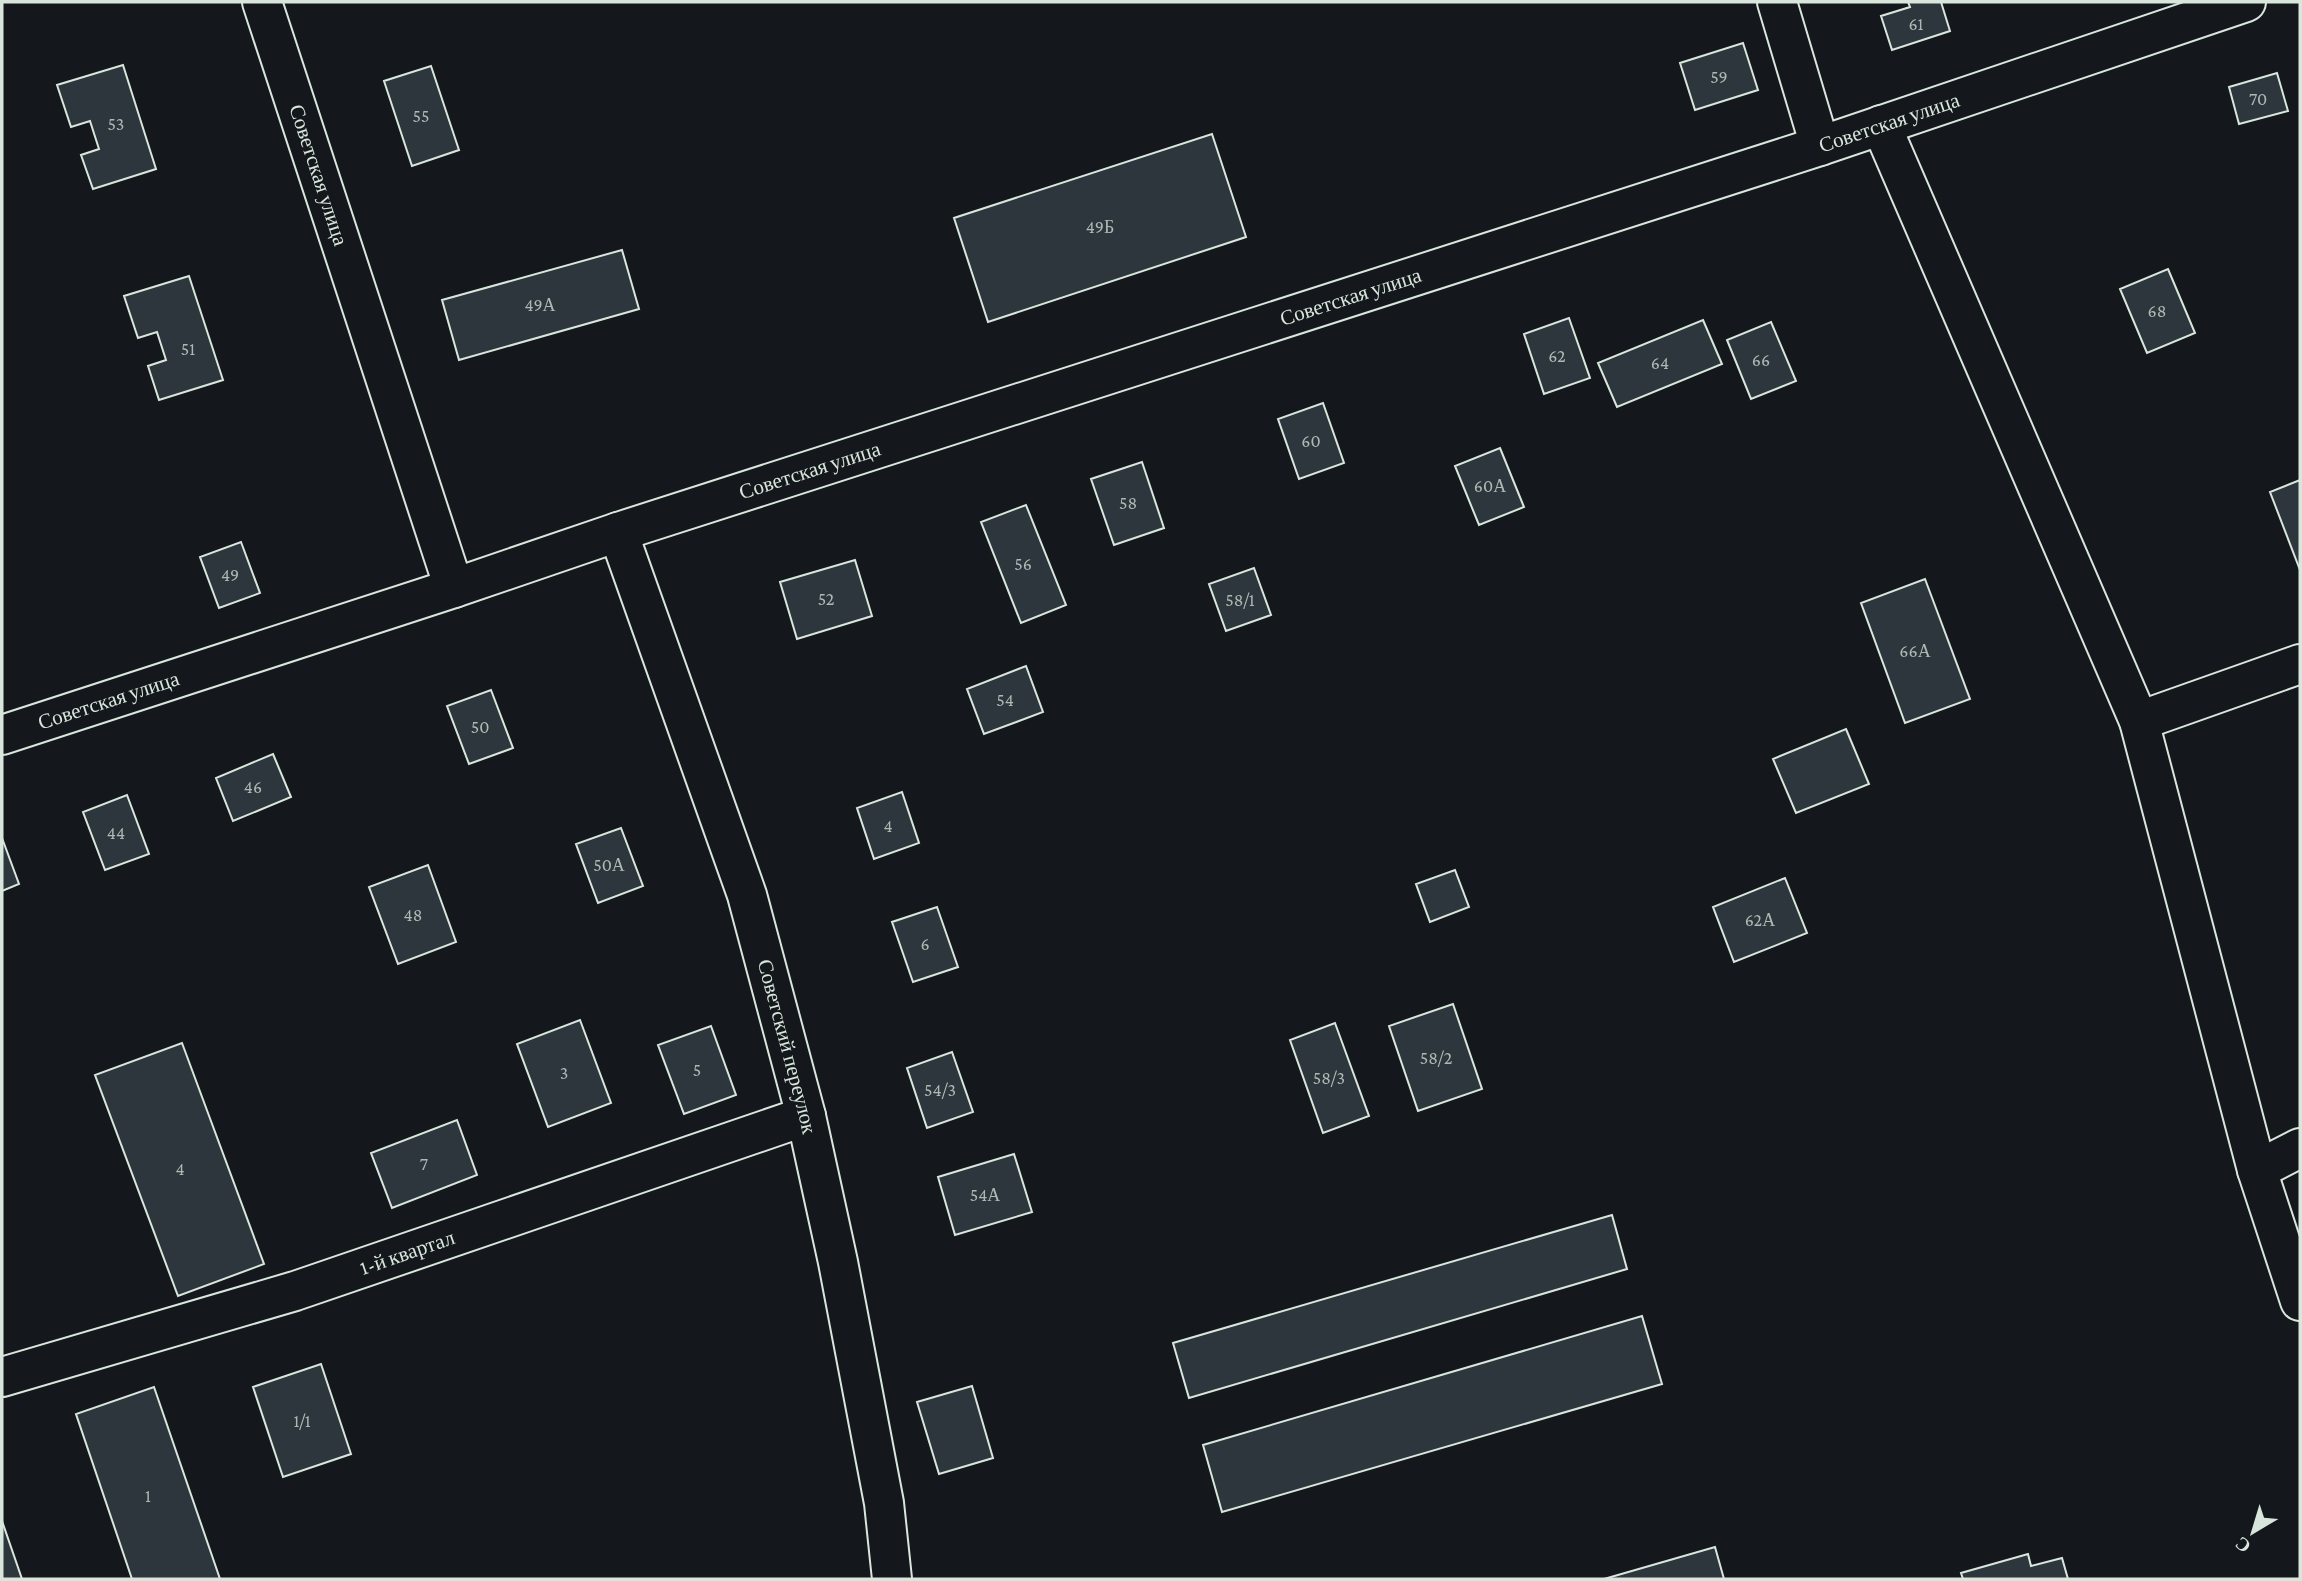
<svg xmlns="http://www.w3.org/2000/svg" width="2302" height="1581" font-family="'Crimson Pro',serif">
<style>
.building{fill:#2c363c;stroke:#d8e6dc;stroke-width:2}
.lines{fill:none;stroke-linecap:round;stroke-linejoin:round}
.minor-casing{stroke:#d8e6dc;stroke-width:42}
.major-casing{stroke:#d8e6dc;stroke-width:42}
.minor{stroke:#14181c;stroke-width:38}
.major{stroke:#14181c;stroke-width:38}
.labels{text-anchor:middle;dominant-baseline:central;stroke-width:5;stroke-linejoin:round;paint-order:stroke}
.number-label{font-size:18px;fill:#adbab4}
.street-label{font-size:21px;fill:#d8e6dc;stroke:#14181c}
</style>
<rect width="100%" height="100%" fill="#14181c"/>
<path class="building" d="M1908,2H1941L1950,31L1892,50L1881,16L1910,7Z
M1743,43L1758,90L1695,110L1680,63Z
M123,65L156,169L93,189L81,155L99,149L90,121L71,127L57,85Z
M431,66L459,150L412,166L384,81Z
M2277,73L2288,111L2239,124L2229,87Z
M1212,134L1246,237L988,322L954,218Z
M622,250L639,309L459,360L442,300Z
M2168,269L2195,333L2147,353L2120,289Z
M189,276L223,380L159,400L148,366L166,360L157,332L138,338L124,296Z
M1569,318L1590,378L1544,394L1524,334Z
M1703,320L1722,364L1617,407L1598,363Z
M1771,322L1796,381L1751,399L1727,340Z
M1323,403L1344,463L1299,479L1278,419Z
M1500,448L1524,507L1479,525L1455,466Z
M1142,462L1164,528L1114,545L1091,479Z
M2300,480V570L2270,492Z
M1026,505L1066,605L1021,623L981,522Z
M241,542L260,593L219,608L200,557Z
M855,560L872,616L797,639L780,582Z
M1254,568L1271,615L1226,631L1209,584Z
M1925,579L1970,699L1905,723L1861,603Z
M1026,666L1043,712L984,734L967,689Z
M491,690L513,748L469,764L447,706Z
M1846,729L1869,784L1796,813L1773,759Z
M273,754L291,797L233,821L216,778Z
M902,792L919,843L874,859L857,808Z
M127,795L149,854L105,870L83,812Z
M621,828L643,886L598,903L576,844Z
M2,838L19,884L2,891Z
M428,865L456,942L398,964L369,887Z
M1455,870L1469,907L1430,922L1416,884Z
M1785,878L1807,933L1734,962L1713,907Z
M937,907L958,967L913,982L892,922Z
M1453,1004L1482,1089L1418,1111L1389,1026Z
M580,1020L611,1103L548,1127L517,1044Z
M1335,1023L1369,1116L1323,1133L1290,1040Z
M711,1026L736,1095L684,1114L658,1045Z
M182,1043L264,1264L178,1296L95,1075Z
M952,1052L973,1112L927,1128L907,1068Z
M457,1120L477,1175L392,1208L371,1153Z
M1014,1154L1032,1212L955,1235L938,1177Z
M1612,1215L1627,1269L1189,1398L1173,1343Z
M1642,1316L1662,1384L1222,1512L1203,1445Z
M321,1364L351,1454L283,1477L253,1387Z
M972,1386L993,1458L939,1474L917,1402Z
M154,1387L220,1579H132L76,1414Z
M2,1521L22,1579H2Z
M1715,1547L1724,1579H1604Z
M2028,1554L2031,1566L2062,1558L2068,1579H1963L1961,1573Z"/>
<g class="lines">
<defs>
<g id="minor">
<path d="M1777,2L1820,146"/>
<path d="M1881,125L2139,721L2257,1170L2300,1301"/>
<path id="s1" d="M618,532L747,895L806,1116L838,1262L884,1503L892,1579"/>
<path d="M2139,721L2300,664"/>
<path d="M2257,1170L2300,1148"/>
<path id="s2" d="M2,1377L295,1291L806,1116"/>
</g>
<g id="major">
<path id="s3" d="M262,2L454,588"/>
<path id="s4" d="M2,735L454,588L618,532L1820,146L2246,2"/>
</g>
</defs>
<use href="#minor" class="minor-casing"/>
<use href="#major" class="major-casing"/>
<use href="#minor" class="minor"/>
<use href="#major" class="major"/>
</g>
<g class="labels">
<g class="number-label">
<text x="1916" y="24">61</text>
<text x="1719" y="77">59</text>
<text x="2258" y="99">70</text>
<text x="421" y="116">55</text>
<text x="116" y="124">53</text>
<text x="1100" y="227">49Б</text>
<text x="540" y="305">49А</text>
<text x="2157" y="311">68</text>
<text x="188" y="349">51</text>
<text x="1557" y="356">62</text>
<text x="1761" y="360">66</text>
<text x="1660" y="363">64</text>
<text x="1311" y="441">60</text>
<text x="1490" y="486">60А</text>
<text x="1128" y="503">58</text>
<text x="1023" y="564">56</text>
<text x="230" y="575">49</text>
<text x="826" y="599">52</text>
<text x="1240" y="600">58/1</text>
<text x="1915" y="651">66А</text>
<text x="1005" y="700">54</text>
<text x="480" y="727">50</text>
<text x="253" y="787">46</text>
<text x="888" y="826">4</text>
<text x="116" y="833">44</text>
<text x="609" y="865">50А</text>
<text x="413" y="915">48</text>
<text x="1760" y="920">62А</text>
<text x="925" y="944">6</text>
<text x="1436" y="1058">58/2</text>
<text x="697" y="1070">5</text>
<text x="564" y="1073">3</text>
<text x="1329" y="1078">58/3</text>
<text x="940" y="1090">54/3</text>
<text x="424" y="1164">7</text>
<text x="180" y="1169">4</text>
<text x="985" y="1195">54А</text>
<text x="302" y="1421">1/1</text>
<text x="148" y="1496">1</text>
</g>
<g class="street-label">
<text stroke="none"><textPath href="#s4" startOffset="1984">Советская улица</textPath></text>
<text stroke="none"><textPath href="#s3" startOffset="182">Советская улица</textPath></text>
<text stroke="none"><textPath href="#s4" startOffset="1418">Советская улица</textPath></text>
<text stroke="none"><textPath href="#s4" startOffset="850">Советская улица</textPath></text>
<text stroke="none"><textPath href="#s4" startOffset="112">Советская улица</textPath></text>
<text stroke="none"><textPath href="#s1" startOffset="542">Советский переулок</textPath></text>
<text stroke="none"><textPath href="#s2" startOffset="424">1-й квартал</textPath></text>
</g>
</g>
<rect width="2302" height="1581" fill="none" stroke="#d8e6dc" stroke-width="7"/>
<g transform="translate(2253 1532) rotate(218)" stroke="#14181c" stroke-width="5" paint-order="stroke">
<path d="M0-5L12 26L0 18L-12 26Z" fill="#d8e6dc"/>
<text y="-10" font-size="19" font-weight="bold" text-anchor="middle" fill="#d8e6dc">С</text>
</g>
</svg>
